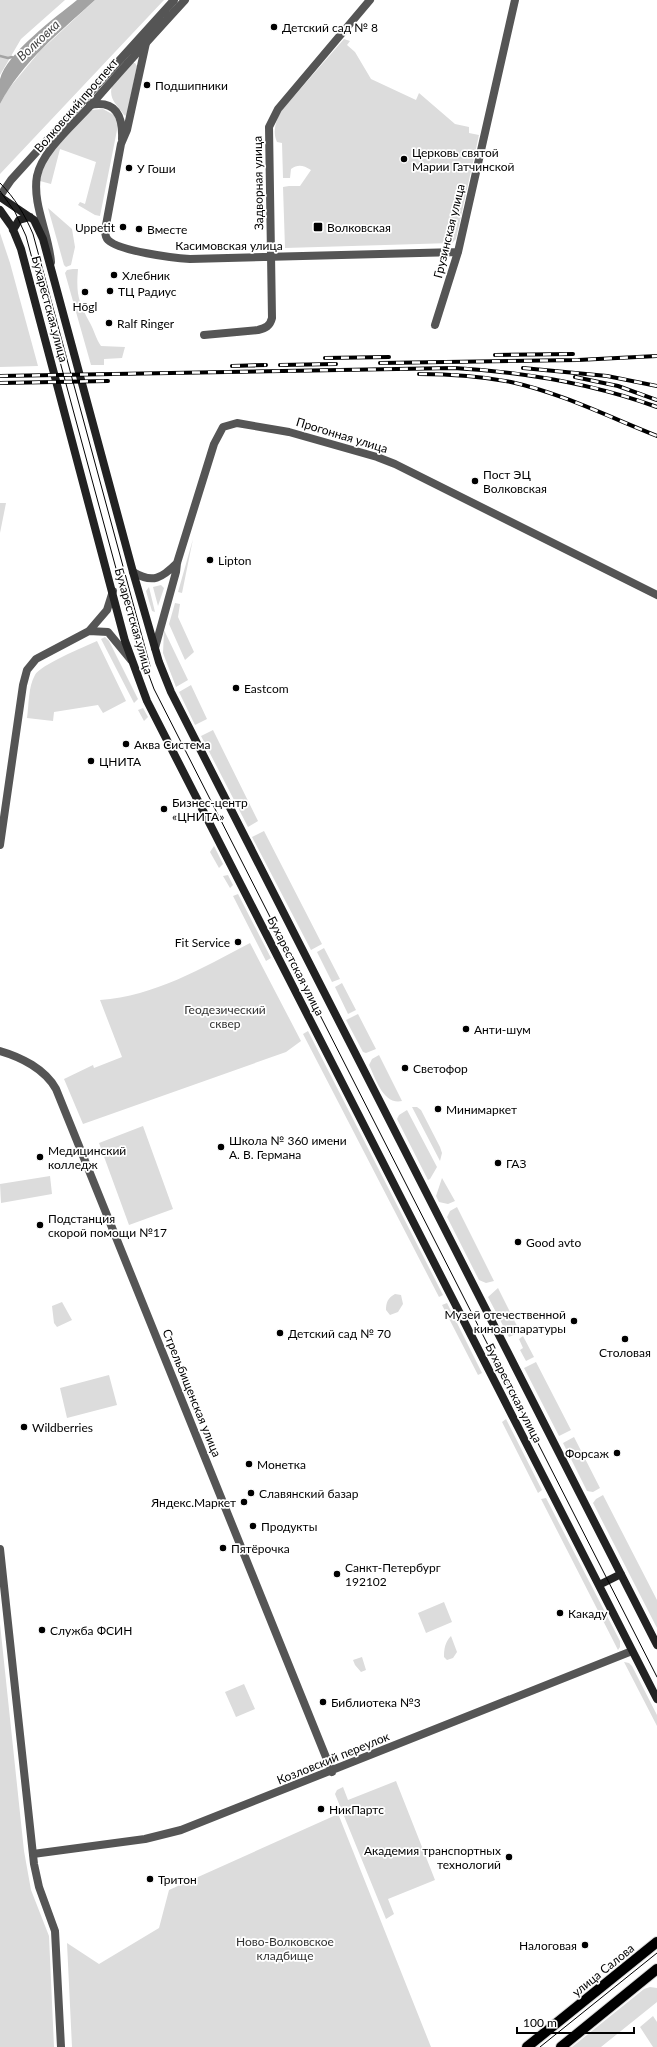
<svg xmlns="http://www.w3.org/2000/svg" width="657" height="2047" font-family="Lato,sans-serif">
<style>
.green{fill:#dcdcdc}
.water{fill:#a3a3a3}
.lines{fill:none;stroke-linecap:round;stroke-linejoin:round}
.stream{stroke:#a3a3a3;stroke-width:2.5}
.primary-casing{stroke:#dbdbdb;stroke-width:12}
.minor{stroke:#555;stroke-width:8}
.tertiary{stroke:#555;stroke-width:8}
.secondary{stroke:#222;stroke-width:8}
.primary{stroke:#000;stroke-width:10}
.tram{stroke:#000;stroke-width:1}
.rail-casing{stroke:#000;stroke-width:4}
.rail{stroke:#fff;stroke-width:2.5;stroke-dasharray:8;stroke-linecap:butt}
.poi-dot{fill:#000;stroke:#fff;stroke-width:1.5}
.labels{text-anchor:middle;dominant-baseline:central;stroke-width:3.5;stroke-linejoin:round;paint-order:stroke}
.poi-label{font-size:12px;fill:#000;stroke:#fff;text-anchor:start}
.street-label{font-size:12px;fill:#000;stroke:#fff}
.park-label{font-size:12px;fill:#333;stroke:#fff}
.water-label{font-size:13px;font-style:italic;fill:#444;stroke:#fff}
</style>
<rect width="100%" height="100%" fill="#fff"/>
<path class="green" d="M0,0H65L21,39L0,75Z
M95,0H164L0,174V104L6,92L40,51Z
M344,39L350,41L347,45L355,52L371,79L416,100L419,93L455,124L469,127V133L479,135L456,239L452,243L285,248L283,187L289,186H300L311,170C303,165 298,164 291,169L290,178H283L282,143L277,142C272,131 276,121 281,111Z
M133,63H135L137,66L127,114L125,116C118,106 108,99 112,86Z
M103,109L114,115L118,125L100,216L95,215L78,205L80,202L85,204L96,162L60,149L51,184L40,181C45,151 72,130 91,110Z
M48,208L72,229L75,247L71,265L66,267L64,265Z
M0,233L10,263L38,366L0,367Z
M73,269H78C76,294 78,301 90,323C94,330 96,339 101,346L125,347L122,358L104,359V365H91L65,273L67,270Z
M0,503H6L0,533Z
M193,539L182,593L178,592Z
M161,585L164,588L158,606L153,587Z
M149,587L155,612L152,611L146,591Z
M175,603L180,604L178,617L194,652L185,660L169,624Z
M164,630L188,680L176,687L163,653Z
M105,637L109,641L138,699L134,703L101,639Z
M97,641L126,701L103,713L98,705L54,712L53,721L27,718C29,705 28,687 35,675C40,665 84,647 97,641Z
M191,685L207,719L195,725L179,692Z
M143,708L148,717L144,721L138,710Z
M213,730L258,821L248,827L201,736Z
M264,831L322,944L311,950L252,837Z
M214,846L223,864L219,868L210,852Z
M228,875L233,885L230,888L223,876Z
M238,894L271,958L266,961L233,896Z
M250,943L301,1041L286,1052L83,1124L64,1079L93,1065L94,1068L122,1057L100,1000C155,996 202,968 250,943Z
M324,948L340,979L332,982L317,952Z
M342,983L356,1010L348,1014L335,987Z
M358,1014L376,1049L366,1053L363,1052L346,1020Z
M308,1031L443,1295L439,1297L303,1034Z
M379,1055L402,1101C383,1105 376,1079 369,1065L372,1059Z
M412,1107H417L421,1110L440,1147L442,1153L440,1161Z
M407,1110L437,1167L430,1179L428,1180L397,1119L399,1115Z
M143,1126L173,1209L129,1225L99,1143Z
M50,1176L52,1194L1,1203L0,1184Z
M442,1178L455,1201L448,1204L439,1202L436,1196Z
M457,1207L494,1281L486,1283L479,1280L447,1217L450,1211Z
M498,1288L520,1332L509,1337L488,1297Z
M395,1294L401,1295L403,1304L398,1312L390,1315L386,1310C386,1302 388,1298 395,1294Z
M62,1302L72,1320L57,1327L54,1323L52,1306Z
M447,1303L482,1373L478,1375L442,1305Z
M523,1336L534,1357L526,1361L520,1350L523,1348L519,1339Z
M536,1362L571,1430L559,1436L524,1368Z
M109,1375L117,1405L67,1418L60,1388Z
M506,1419L542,1490L538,1493L502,1422Z
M574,1437L600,1488L593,1492L587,1491L563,1443Z
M603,1495L657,1600V1628L593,1503L596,1499Z
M546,1498L620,1641V1647L618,1650L541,1499Z
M444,1602L452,1622L426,1633L418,1613Z
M0,1624L24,1851L31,1890L49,1936L54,2047H0Z
M451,1636L457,1652L453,1658L447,1660L444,1657C444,1649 445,1642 451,1636Z
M362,1657L366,1670L361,1672L355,1665L353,1660Z
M624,1662L629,1663L632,1666L657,1715V1726Z
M244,1684L255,1709L236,1717L225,1692Z
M396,1781L435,1880L388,1899L394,1914L386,1919L335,1794L337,1790L343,1787L348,1800Z
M336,1815L339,1816L431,2047H72L67,1943L99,1964L159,1928L169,1890Z
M650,1987L657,1988V2002L601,2047H572L644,1989Z
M653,2016L657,2022V2047H653L640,2027Z"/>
<path class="water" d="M77,0H95C61,31 22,62 0,104C0,96 0,86 0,79C7,53 56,17 77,0Z"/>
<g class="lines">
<path class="stream" d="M0,56L8,58L12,57L16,59"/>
<defs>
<path id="primary" d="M527,2047L657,1942
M561,2047L657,1969"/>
</defs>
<use href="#primary" class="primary-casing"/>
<path class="minor" d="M146,43L127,130L121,144L106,225C105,230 104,236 108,240C119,251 173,258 190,259L458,252
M90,105C116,100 123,116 122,139
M435,325L458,252L515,0
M204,335L258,330C266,328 270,326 272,318L269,127L278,109L370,0
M133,572C153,584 162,578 177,563
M155,648L176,572L177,563L214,444L223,427L237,423L289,432L377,457L395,464L657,595
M0,1051C21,1057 45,1069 56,1089L332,1772
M33,1854L145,1839L181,1830L632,1651"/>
<path class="tertiary" d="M0,196L11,180L174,0
M51,262C49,234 32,204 37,176C42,151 73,125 90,106C121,70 153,35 185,0
M89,631L108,632L131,660
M0,845L23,685L27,670L36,659L89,631L107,610L113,591
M0,1549L34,1864L39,1887L55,1931L61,2047"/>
<path class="secondary" d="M0,197L34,220L43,239L133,572L159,662L171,692L657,1645
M0,210L12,227L21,249L125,641L147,701L657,1699
M13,230L19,220L30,217
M599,1585L621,1574"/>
<use href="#primary" class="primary"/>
<path class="tram" d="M0,183C15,198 25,215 33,234L150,666
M0,191L15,212L26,236L134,635L154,689L657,1677
M540,2047L657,1953"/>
<defs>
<path id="rail" d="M495,355L573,354
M325,358L389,357
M380,363L578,360L657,356
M280,365L336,364
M232,366L266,365
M523,368L607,376L657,386
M419,374C450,374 480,376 511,382C561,393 609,417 657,436
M0,376L454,368C524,372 591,383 657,407
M575,377L618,386L657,400
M0,383L108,381"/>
</defs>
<use href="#rail" class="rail-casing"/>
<use href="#rail" class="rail"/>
</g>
<g class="poi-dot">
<circle cx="274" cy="27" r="4"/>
<circle cx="147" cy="85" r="4"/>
<circle cx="404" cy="159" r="4"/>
<circle cx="129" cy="168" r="4"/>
<circle cx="123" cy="227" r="4"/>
<rect x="313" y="222" width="10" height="10" rx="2"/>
<circle cx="139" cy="229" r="4"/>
<circle cx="114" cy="275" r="4"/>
<circle cx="110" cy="291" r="4"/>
<circle cx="85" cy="292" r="4"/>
<circle cx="109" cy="323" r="4"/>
<circle cx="475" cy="481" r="4"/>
<circle cx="210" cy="560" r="4"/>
<circle cx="236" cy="688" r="4"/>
<circle cx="126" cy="744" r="4"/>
<circle cx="91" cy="761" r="4"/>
<circle cx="164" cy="809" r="4"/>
<circle cx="238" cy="942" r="4"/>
<circle cx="466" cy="1029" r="4"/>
<circle cx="405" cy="1068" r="4"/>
<circle cx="438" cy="1109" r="4"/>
<circle cx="221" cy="1147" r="4"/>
<circle cx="40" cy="1157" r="4"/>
<circle cx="498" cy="1163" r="4"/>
<circle cx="40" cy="1225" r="4"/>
<circle cx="518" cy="1242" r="4"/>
<circle cx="574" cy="1321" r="4"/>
<circle cx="280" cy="1333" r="4"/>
<circle cx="625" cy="1339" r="4"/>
<circle cx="24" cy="1427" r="4"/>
<circle cx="617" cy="1453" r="4"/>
<circle cx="249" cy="1464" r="4"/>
<circle cx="251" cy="1493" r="4"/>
<circle cx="244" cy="1502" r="4"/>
<circle cx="253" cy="1526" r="4"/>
<circle cx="223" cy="1548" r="4"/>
<circle cx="337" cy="1574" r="4"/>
<circle cx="560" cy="1613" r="4"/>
<circle cx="42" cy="1630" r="4"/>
<circle cx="323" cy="1702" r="4"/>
<circle cx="321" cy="1809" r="4"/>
<circle cx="509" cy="1857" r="4"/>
<circle cx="150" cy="1879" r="4"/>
<circle cx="585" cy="1945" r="4"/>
</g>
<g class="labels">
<g class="poi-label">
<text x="282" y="27">Детский сад № 8</text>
<text x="155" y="85">Подшипники</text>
<text x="412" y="152">Церковь святой<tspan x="412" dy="14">Марии Гатчинской</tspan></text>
<text x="137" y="168">У Гоши</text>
<text x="115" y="227" text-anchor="end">Uppetit</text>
<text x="327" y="227">Волковская</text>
<text x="147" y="229">Вместе</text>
<text x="122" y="275">Хлебник</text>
<text x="118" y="291">ТЦ Радиус</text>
<text x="85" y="306" text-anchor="middle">Hōgl</text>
<text x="117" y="323">Ralf Ringer</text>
<text x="483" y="474">Пост ЭЦ<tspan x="483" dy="14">Волковская</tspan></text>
<text x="218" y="560">Lipton</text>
<text x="244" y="688">Eastcom</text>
<text x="134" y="744">Аква Система</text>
<text x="99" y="761">ЦНИТА</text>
<text x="172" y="802">Бизнес-центр<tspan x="172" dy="14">«ЦНИТА»</tspan></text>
<text x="230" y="942" text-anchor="end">Fit Service</text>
<text x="474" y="1029">Анти-шум</text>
<text x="413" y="1068">Светофор</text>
<text x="446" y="1109">Минимаркет</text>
<text x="229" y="1140">Школа № 360 имени<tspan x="229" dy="14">А. В. Германа</tspan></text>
<text x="48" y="1150">Медицинский<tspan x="48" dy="14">колледж</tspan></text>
<text x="506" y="1163">ГАЗ</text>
<text x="48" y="1218">Подстанция<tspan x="48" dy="14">скорой помощи №17</tspan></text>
<text x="526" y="1242">Good avto</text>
<text x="566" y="1314" text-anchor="end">Музей отечественной<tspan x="566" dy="14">киноаппаратуры</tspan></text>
<text x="288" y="1333">Детский сад № 70</text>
<text x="625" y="1352" text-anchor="middle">Столовая</text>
<text x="32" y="1427">Wildberries</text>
<text x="609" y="1453" text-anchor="end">Форсаж</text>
<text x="257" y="1464">Монетка</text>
<text x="259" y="1493">Славянский базар</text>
<text x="236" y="1502" text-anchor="end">Яндекс.Маркет</text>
<text x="261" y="1526">Продукты</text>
<text x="231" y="1548">Пятёрочка</text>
<text x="345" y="1567">Санкт-Петербург<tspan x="345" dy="14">192102</tspan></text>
<text x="568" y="1613">Какаду</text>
<text x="50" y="1630">Служба ФСИН</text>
<text x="331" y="1702">Библиотека №3</text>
<text x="329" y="1809">НикПартс</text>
<text x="501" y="1850" text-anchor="end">Академия транспортных<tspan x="501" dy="14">технологий</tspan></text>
<text x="158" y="1879">Тритон</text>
<text x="577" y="1945" text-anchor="end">Налоговая</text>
</g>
<g class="street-label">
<text transform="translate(76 105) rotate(-49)">Волковский проспект</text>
<text transform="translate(258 183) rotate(-91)">Задворная улица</text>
<text transform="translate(449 231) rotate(-76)">Грузинская улица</text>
<text x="229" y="245">Касимовская улица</text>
<text transform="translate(50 309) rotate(75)">Бухарестская улица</text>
<text transform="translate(342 435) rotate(17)">Прогонная улица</text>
<text transform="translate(134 621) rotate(74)">Бухарестская улица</text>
<text transform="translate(296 966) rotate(63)">Бухарестская улица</text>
<text transform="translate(192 1393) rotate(68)">Стрельбищенская улица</text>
<text transform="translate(514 1393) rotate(63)">Бухарестская улица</text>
<text transform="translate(333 1758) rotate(-22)">Козловский переулок</text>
<text transform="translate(603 1970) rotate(-39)">улица Салова</text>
</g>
<g class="park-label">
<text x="225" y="1009">Геодезический<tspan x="225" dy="14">сквер</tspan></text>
<text x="285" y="1941">Ново-Волковское<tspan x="285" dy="14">кладбище</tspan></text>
</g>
<g class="water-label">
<text transform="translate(38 40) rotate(-43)">Волковка</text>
</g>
</g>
<path d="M517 2027v6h117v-6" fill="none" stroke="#000000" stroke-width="2"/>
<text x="523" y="2027" font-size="12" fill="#000000" stroke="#ffffff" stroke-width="3" paint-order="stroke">100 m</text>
</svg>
